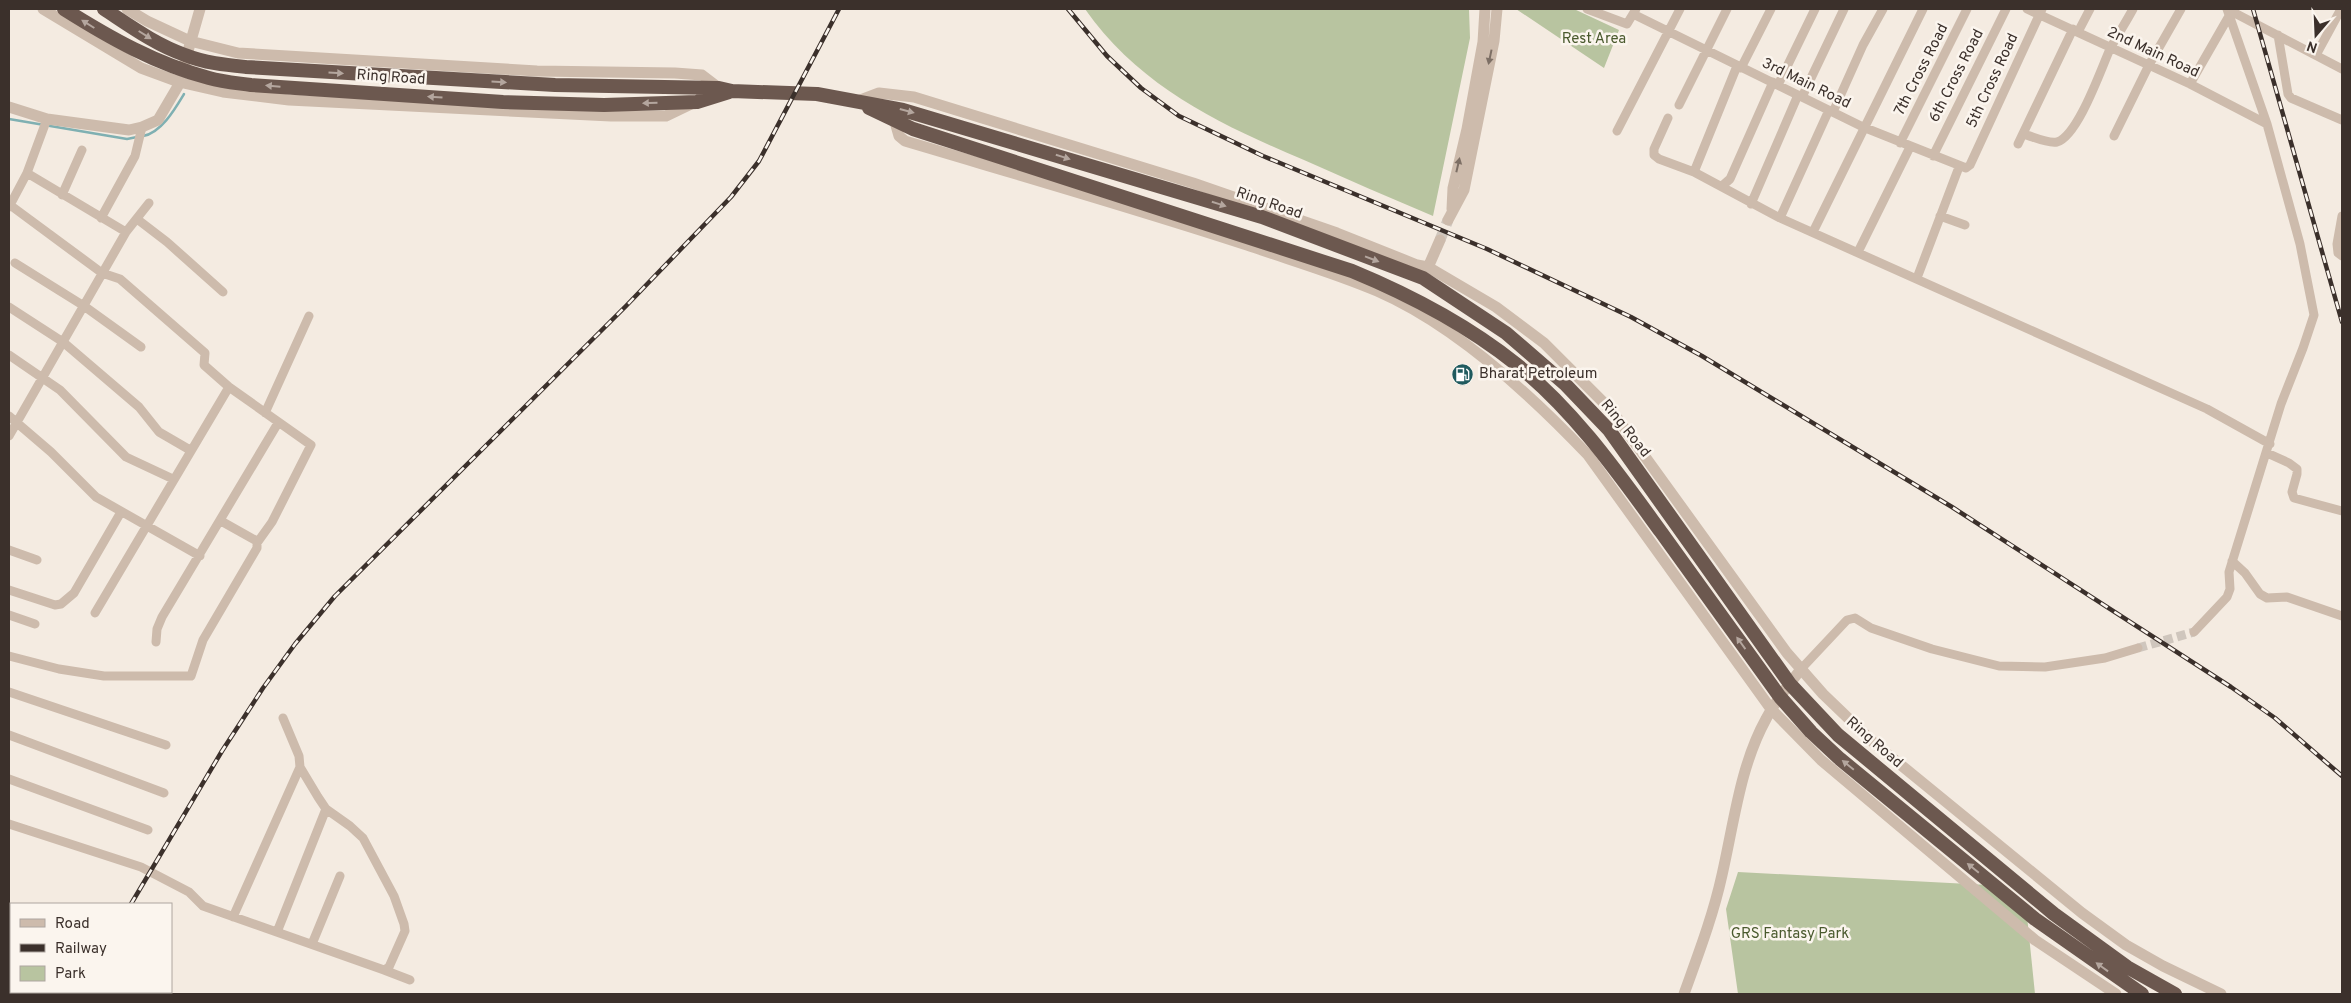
<svg xmlns="http://www.w3.org/2000/svg" width="2351" height="1003" font-family="Overpass,sans-serif">
<style>
.green{fill:#b8c4a0}
.lines{fill:none;stroke-linecap:round;stroke-linejoin:round}
.stream{stroke:#7fb0b2;stroke-width:2.5}
.minor-tunnel{stroke:#cfc6bd;stroke-width:9;stroke-dasharray:9 4.5;stroke-linecap:butt}
.tertiary-tunnel{stroke:#cfc6bd;stroke-width:11;stroke-dasharray:11 5.5;stroke-linecap:butt}
.minor{stroke:#cdbbac;stroke-width:9}
.tertiary{stroke:#cdbbac;stroke-width:11}
.trunk{stroke:#6c584f;stroke-width:14}
.rail-casing{stroke:#3b302b;stroke-width:4.5}
.rail{stroke:#fbf5ee;stroke-width:2.5;stroke-dasharray:8;stroke-linecap:butt}
.oneway{fill:#b4a69e}
.oneway2{fill:#7d6f65}
.labels{text-anchor:middle;dominant-baseline:central;stroke-width:5;stroke-linejoin:round;paint-order:stroke}
.park-label{font-size:15px;fill:#4a5a2e;stroke:#fbf5ee}
.street-label{font-size:15px;fill:#3b302b;stroke:#fbf5ee}
.poi-label{font-size:15px;fill:#3b302b;stroke:#fbf5ee;text-anchor:start}
</style>
<rect width="100%" height="100%" fill="#f4ebe1"/>
<path class="green" d="M1085,9H1469L1470,38L1433,216C1390,198 1347,179 1304,160C1219,124 1140,87 1085,9Z
M1516,9H1574L1619,30L1604,68Z
M1738,872L1988,885L2027,916L2035,994H1738L1726,909Z"/>
<g class="lines">
<path class="stream" d="M9,119L127,139L137,137
M143,136C161,133 175,109 184,94"/>
<path class="minor-tunnel" d="M2138,648L2194,632"/>
<path class="tertiary-tunnel" d="M1440,240L1448,220"/>
<path class="minor" d="M1587,9L1627,24L1636,9
M2027,9L2190,84L2267,124
M2227,9L2342,69
M1633,14L1863,127L1966,168L1970,165L2042,9
M2078,32L2090,9
M2278,35L2288,94L2291,98L2342,120
M2316,55L2341,9
M1741,68L1771,9
M2190,84L2229,16
M1778,85L1815,9
M1802,97L1844,9
M1679,105L1727,9
M1833,112L1863,45L1883,9
M1668,118L1654,149V155L1659,159L1694,172L1780,218L2207,409L2270,444
M1617,131L1680,9
M2023,134C2032,136 2047,144 2057,142C2078,136 2101,69 2110,49C2117,36 2126,22 2133,9
M2114,136L2149,65L2181,9
M1900,143L1967,9
M2018,144L2073,29
M1933,156L2006,9
M1694,172L1737,66
M27,173L126,232
M1722,186L1730,179L1773,82
M62,195L82,150
M1751,204L1798,95
M9,207L27,173L47,119
M1940,216L1965,225
M2342,216L2337,244L2338,253L2342,256
M101,218L135,156L142,127
M1780,218L1829,110
M137,219L167,242L223,292
M1813,232L1923,9
M1858,252L1910,147
M15,263L84,306L141,347
M1917,278L1959,167
M9,307L63,342L139,407L159,432L190,450
M9,355L60,390L126,457L173,479
M265,413L309,316
M9,416L51,452L96,497L200,556
M9,436L126,232L149,203
M2267,453L2289,463L2297,469V474L2292,492L2294,498L2342,511
M221,521L255,540L257,543
M9,550L37,560
M2232,561L2245,573L2260,594L2267,598L2287,597L2342,616
M9,590L55,605L61,604L74,593L121,512
M95,613L229,387
M9,615L35,624
M2194,632L2227,597L2230,589L2229,572L2281,404L2303,348L2314,315L2300,244L2267,124L2227,9
M156,642L157,629L162,617L278,423
M9,656L59,669L104,676H191L203,640L257,548V543L272,522L311,445L229,387L204,365L205,353L120,279L102,273L10,205
M1801,669L1847,620L1855,618L1871,628L1932,649L1999,666L2045,667L2105,658L2138,648
M9,692L166,745
M9,735L164,793
M9,779L148,830
M9,824L141,867L189,892L203,906L384,970L389,967L405,931L404,924L394,896L363,838L350,826L326,809L318,797L300,767L299,756L283,718
M233,917L300,767
M277,932L326,809
M312,944L340,876
M384,970L410,980"/>
<path class="tertiary" d="M43,9L141,68L179,82L223,92L289,100L611,116H666L693,103
M127,9L147,21L190,41L238,53L537,71L675,73L702,75L719,88
M858,101L879,93L914,97L1193,183L1337,233L1417,265L1428,267L1496,307L1544,343L1612,411L1787,653L1823,694L1874,743L2082,913L2126,945L2163,966L2221,994
M9,107L47,119L129,130L142,127L158,120L178,86L200,9
M895,122L899,136L905,141C1019,175 1134,208 1247,245C1290,260 1335,273 1377,291C1453,324 1531,395 1588,455L1771,709L1821,760L2035,940L2116,994
M1452,209L1453,188L1467,129L1483,42L1485,9
M1448,220L1464,190L1494,41L1497,9
M1426,272L1440,240
M1684,994C1698,955 1713,916 1722,875C1734,823 1740,766 1766,719C1775,701 1789,685 1801,669"/>
<path class="trunk" d="M64,9C110,38 156,64 209,78C223,82 237,83 251,85L503,102L604,105L697,102L729,92
M104,9C130,26 156,45 185,55C205,63 226,65 246,67L555,85L719,88L732,91L817,94L903,110L1262,217L1423,278L1506,333L1565,384L1609,430L1790,684L1838,735L2054,914L2127,967L2175,994
M869,108L913,129L1352,271C1410,295 1466,324 1516,364C1574,410 1618,473 1661,532C1701,587 1740,642 1780,697L1811,732L1840,759L2035,919L2142,994"/>
<defs>
<path id="rail" d="M1068,9L1107,56L1141,88L1179,116L1263,156L1487,249L1631,317L1702,356L1952,507L2231,687L2275,718L2342,776
M2253,9L2342,322
M131,904L222,751L263,688L295,644L335,596L626,306L731,197L759,161L839,9
M84,994L85,992"/>
</defs>
<use href="#rail" class="rail-casing"/>
<use href="#rail" class="rail"/>
</g>
<defs><path id="oneway-solid" d="M-6-.8H1V-3.2L6.5 0L1 3.2V.8H-6Z" transform="scale(1.25)"/></defs>
<g class="oneway">
<use href="#oneway-solid" transform="translate(88 24) rotate(-148)"/>
<use href="#oneway-solid" transform="translate(145 35) rotate(32)"/>
<use href="#oneway-solid" transform="translate(336 73) rotate(3)"/>
<use href="#oneway-solid" transform="translate(499 82) rotate(3)"/>
<use href="#oneway-solid" transform="translate(273 86) rotate(-175)"/>
<use href="#oneway-solid" transform="translate(435 97) rotate(-176)"/>
<use href="#oneway-solid" transform="translate(650 103) rotate(178)"/>
<use href="#oneway-solid" transform="translate(907 111) rotate(15)"/>
<use href="#oneway-solid" transform="translate(1063 157) rotate(17)"/>
<use href="#oneway-solid" transform="translate(1219 204) rotate(17)"/>
<use href="#oneway-solid" transform="translate(1372 259) rotate(21)"/>
<use href="#oneway-solid" transform="translate(1741 643) rotate(-126)"/>
<use href="#oneway-solid" transform="translate(1848 765) rotate(-141)"/>
<use href="#oneway-solid" transform="translate(1973 868) rotate(-141)"/>
<use href="#oneway-solid" transform="translate(2102 967) rotate(-144)"/>
</g>
<g class="oneway2">
<use href="#oneway-solid" transform="translate(1490 57) rotate(102)"/>
<use href="#oneway-solid" transform="translate(1458 165) rotate(-77)"/>
</g>
<defs>
<symbol id="fuel-disc" viewBox="-11 -11 22 22"><circle r="9.5" fill="#1f5a5e" stroke="#fbf5ee"/><path d="M-5.5-6h7V0h2V4h1.3V-2.5L3-4.5l.8-.8L6-3V5H2.5V1h-1V6h-7ZM-4.2-4.7v3.2H.2V-4.7Z" fill="#fff"/></symbol>
</defs>
<g fill-rule="evenodd">
<use href="#fuel-disc" x="1450" y="362" width="25" height="25"/>
</g>
<g class="labels">
<g class="park-label">
<text x="1594" y="39">Rest Area</text>
<text x="1790" y="934">GRS Fantasy Park</text>
</g>
<g class="street-label">
<text transform="translate(2153 53) rotate(25)">2nd Main Road</text>
<text transform="translate(1922 70) rotate(-63)">7th Cross Road</text>
<text transform="translate(1957 76) rotate(-63)">6th Cross Road</text>
<text transform="translate(391 78) rotate(4)">Ring Road</text>
<text transform="translate(1993 81) rotate(-65)">5th Cross Road</text>
<text transform="translate(1806 84) rotate(26)">3rd Main Road</text>
<text transform="translate(1269 204) rotate(19)">Ring Road</text>
<text transform="translate(1625 429) rotate(51)">Ring Road</text>
<text transform="translate(1874 743) rotate(41)">Ring Road</text>
</g>
<g class="poi-label">
<text x="1479" y="374">Bharat Petroleum</text>
</g>
</g>
<rect width="2351" height="1003" fill="none" stroke="#3b302b" stroke-width="20"/>
<rect x="10" y="903" width="162" height="90" fill="#fbf5ee" stroke="#aea6a0"/>
<rect x="20" y="919" width="25" height="8" fill="#cdbbac" stroke="#aea6a0"/>
<text x="55" y="928" font-size="15" fill="#3b302b">Road</text>
<rect x="20" y="944" width="25" height="8" fill="#3b302b" stroke="#aea6a0"/>
<text x="55" y="953" font-size="15" fill="#3b302b">Railway</text>
<rect x="20" y="966" width="25" height="15" fill="#b8c4a0" stroke="#aea6a0"/>
<text x="55" y="978" font-size="15" fill="#3b302b">Park</text>
<g transform="translate(2316 35) rotate(199)" stroke="#fbf5ee" stroke-width="4" paint-order="stroke">
<path d="M0-4L9 19L0 12L-9 19Z" fill="#3b302b"/>
<text y="-8" font-size="14" font-weight="bold" text-anchor="middle" fill="#3b302b">N</text>
</g>
</svg>
